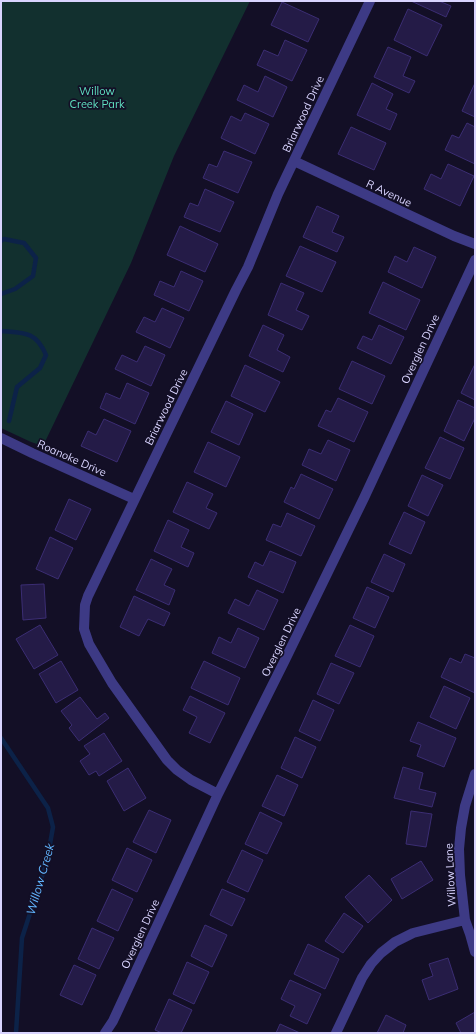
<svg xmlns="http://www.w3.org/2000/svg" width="476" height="1034" font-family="Mulish,sans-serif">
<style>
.green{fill:#12302f}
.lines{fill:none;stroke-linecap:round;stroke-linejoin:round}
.stream{stroke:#0c2248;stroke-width:4.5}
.building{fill:#241b47;stroke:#3b2d73}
.minor{stroke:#3d3a85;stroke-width:10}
.labels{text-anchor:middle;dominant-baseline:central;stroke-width:3.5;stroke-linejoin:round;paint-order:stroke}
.park-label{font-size:11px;fill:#5fe0c0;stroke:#130f26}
.street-label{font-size:11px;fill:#d9d4ff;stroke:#130f26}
.water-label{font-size:12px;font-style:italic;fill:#62b6ff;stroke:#130f26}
</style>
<rect width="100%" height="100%" fill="#130f26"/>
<path class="green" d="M1,1H250L174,156L131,263L43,446L31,442L1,428Z"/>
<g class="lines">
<path class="stream" d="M1,241L4,239L24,243L36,258L33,276L15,289L1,294
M1,331C24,333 36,331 46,355L40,368L17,387L9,421
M1,738L48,808L53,827L47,861L22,938L16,1033"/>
</g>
<path class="building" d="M411,1H439L451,6L446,17Z
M282,2L319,19L308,42L271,25Z
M408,9L442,25L427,56L394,40Z
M285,40L307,50L292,81L257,65L264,50L278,56Z
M388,47L411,57L403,76L415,81L409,93L374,77Z
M265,76L287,87L273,117L237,100L244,85L258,92Z
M372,83L393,94L386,109L397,114L390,130L357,115Z
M475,83V117L462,111Z
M245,113L269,124L255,154L221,138L231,116L241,121Z
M467,123L475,127V164L445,150L452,135L459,138Z
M351,127L386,143L374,170L338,154Z
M224,151L252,162L238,193L203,178L209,164L217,167Z
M448,164L474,176L460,206L424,189L431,174L441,179Z
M205,189L234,202L220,232L184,217L190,203L198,206Z
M317,206L339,216L332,232L344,237L337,252L303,237Z
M180,226L218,244L205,272L167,255Z
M300,246L336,262L322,292L286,276Z
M414,247L436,257L422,288L388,272L395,256L407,262Z
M181,271L203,281L189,311L154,295L160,281L174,287Z
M383,282L420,300L406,330L369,313Z
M281,283L304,293L296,310L309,316L302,330L268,315Z
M162,308L184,318L170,348L136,332L144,317L155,322Z
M263,325L284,335L277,350L290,357L283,372L249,356Z
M379,325L404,337L391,364L357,348L363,336L372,340Z
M145,346L165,355L151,386L115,369L122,355L137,362Z
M352,361L385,376L372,404L339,389Z
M475,364V400L461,393Z
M245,365L280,382L265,412L231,396Z
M127,383L149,393L135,424L100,408L106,393L120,399Z
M338,398L368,412L354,442L318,426L326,410L331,412Z
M458,400L475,408V418L464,441L444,431Z
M226,401L253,414L239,445L211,432Z
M104,419L131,431L117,462L81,446L88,431L96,435Z
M440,437L464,448L450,479L425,468Z
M328,440L350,450L336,481L302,465L309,449L321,454Z
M208,442L240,457L226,487L194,472Z
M301,474L333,489L319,519L284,502L291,487L294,489Z
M422,475L443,485L428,516L408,506Z
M187,482L213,494L206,508L217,513L209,529L173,512Z
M69,499L91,509L76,540L55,530Z
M404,512L425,522L411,554L389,544Z
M287,513L315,526L301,556L266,540L273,524L281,527Z
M168,520L189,530L181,547L194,553L188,567L154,551Z
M50,537L73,548L58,579L36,569Z
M270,551L296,562L283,593L248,577L255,562L263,566Z
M384,554L405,564L393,592L371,582Z
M151,559L172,569L164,585L175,590L169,605L136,590Z
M44,584L46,618L23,620L21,585Z
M367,587L389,597L375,628L353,618Z
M257,590L278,600L264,630L228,613L235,599L249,606Z
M134,596L170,613L164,626L148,619L139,636L120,627Z
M40,625L58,655L34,669L16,639Z
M350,625L374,636L360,667L335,656Z
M238,628L259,638L245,668L212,653L219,637L231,643Z
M465,654L475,658V693L441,677L450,658L461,663Z
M61,661L78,690L56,703L39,674Z
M204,661L240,678L228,705L191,688Z
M331,663L354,673L339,704L317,694Z
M444,686L470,698L456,729L430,717Z
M190,696L225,713L210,743L189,733L197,717L183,710Z
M80,697L97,719L105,713L109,718L79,741L69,728L72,725L61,711Z
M313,700L334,710L320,741L299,731Z
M418,722L456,738L444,767L417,756L421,745L410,741Z
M104,733L122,761L99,776L96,771L89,775L80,761L90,754L84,746Z
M295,737L316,747L302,778L281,768Z
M403,767L423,773L419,789L436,793L432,807L394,798Z
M128,768L146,798L124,811L107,781Z
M277,775L298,785L284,816L262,806Z
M149,810L171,820L156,853L133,842Z
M411,811L432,814L426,847L406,844Z
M260,812L282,823L267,854L245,844Z
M127,848L152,860L137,892L112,880Z
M242,850L263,860L248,892L227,882Z
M421,861L433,880L402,899L391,879Z
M369,875L392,900L368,923L345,897Z
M112,889L133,899L118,931L97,921Z
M222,889L245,899L232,926L210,915Z
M344,913L363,926L343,953L325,941Z
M205,925L227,935L212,967L191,956Z
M92,928L114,938L99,969L78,959Z
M308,944L339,959L325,989L294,974Z
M448,958L458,989L429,1000L422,980L433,976L429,964Z
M187,962L209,972L194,1004L173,994Z
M74,965L96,975L82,1005L60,995Z
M290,980L321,994L307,1024L290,1016L295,1006L281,999Z
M169,999L192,1010L181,1033H162L155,1030Z
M475,1012V1033H461L456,1023Z
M386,1015L406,1025L403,1033H377Z
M280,1024L300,1033H276Z"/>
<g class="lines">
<path class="minor" d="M294,161L454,236L475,244
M1,438L32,453L134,499
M475,774L465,806L461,828L459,849L460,875L465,920L470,934L475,952
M218,794L191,780L177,770L167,760L112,683L89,644L84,629L85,605L88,596L236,290L248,267L260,238L278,194L370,1
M105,1033L113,1021L218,794L285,660L364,498L475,260
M336,1033L362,978L371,964L381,953L395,942L413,933L465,920"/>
</g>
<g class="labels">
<g class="park-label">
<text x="97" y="91">Willow<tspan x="97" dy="13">Creek Park</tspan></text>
</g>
<g class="street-label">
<text transform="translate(303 114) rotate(-65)">Briarwood Drive</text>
<text transform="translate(389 193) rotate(25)">R Avenue</text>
<text transform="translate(420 349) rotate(-65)">Overglen Drive</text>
<text transform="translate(166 407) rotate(-64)">Briarwood Drive</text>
<text transform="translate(72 458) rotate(24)">Roanoke Drive</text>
<text transform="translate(281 642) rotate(-64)">Overglen Drive</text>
<text transform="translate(450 875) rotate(-93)">Willow Lane</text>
<text transform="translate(140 934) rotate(-65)">Overglen Drive</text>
</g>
<g class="water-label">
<text transform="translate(40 879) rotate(-74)">Willow Creek</text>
</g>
</g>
<rect width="476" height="1034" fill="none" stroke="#d9d4ff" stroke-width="4"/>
</svg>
